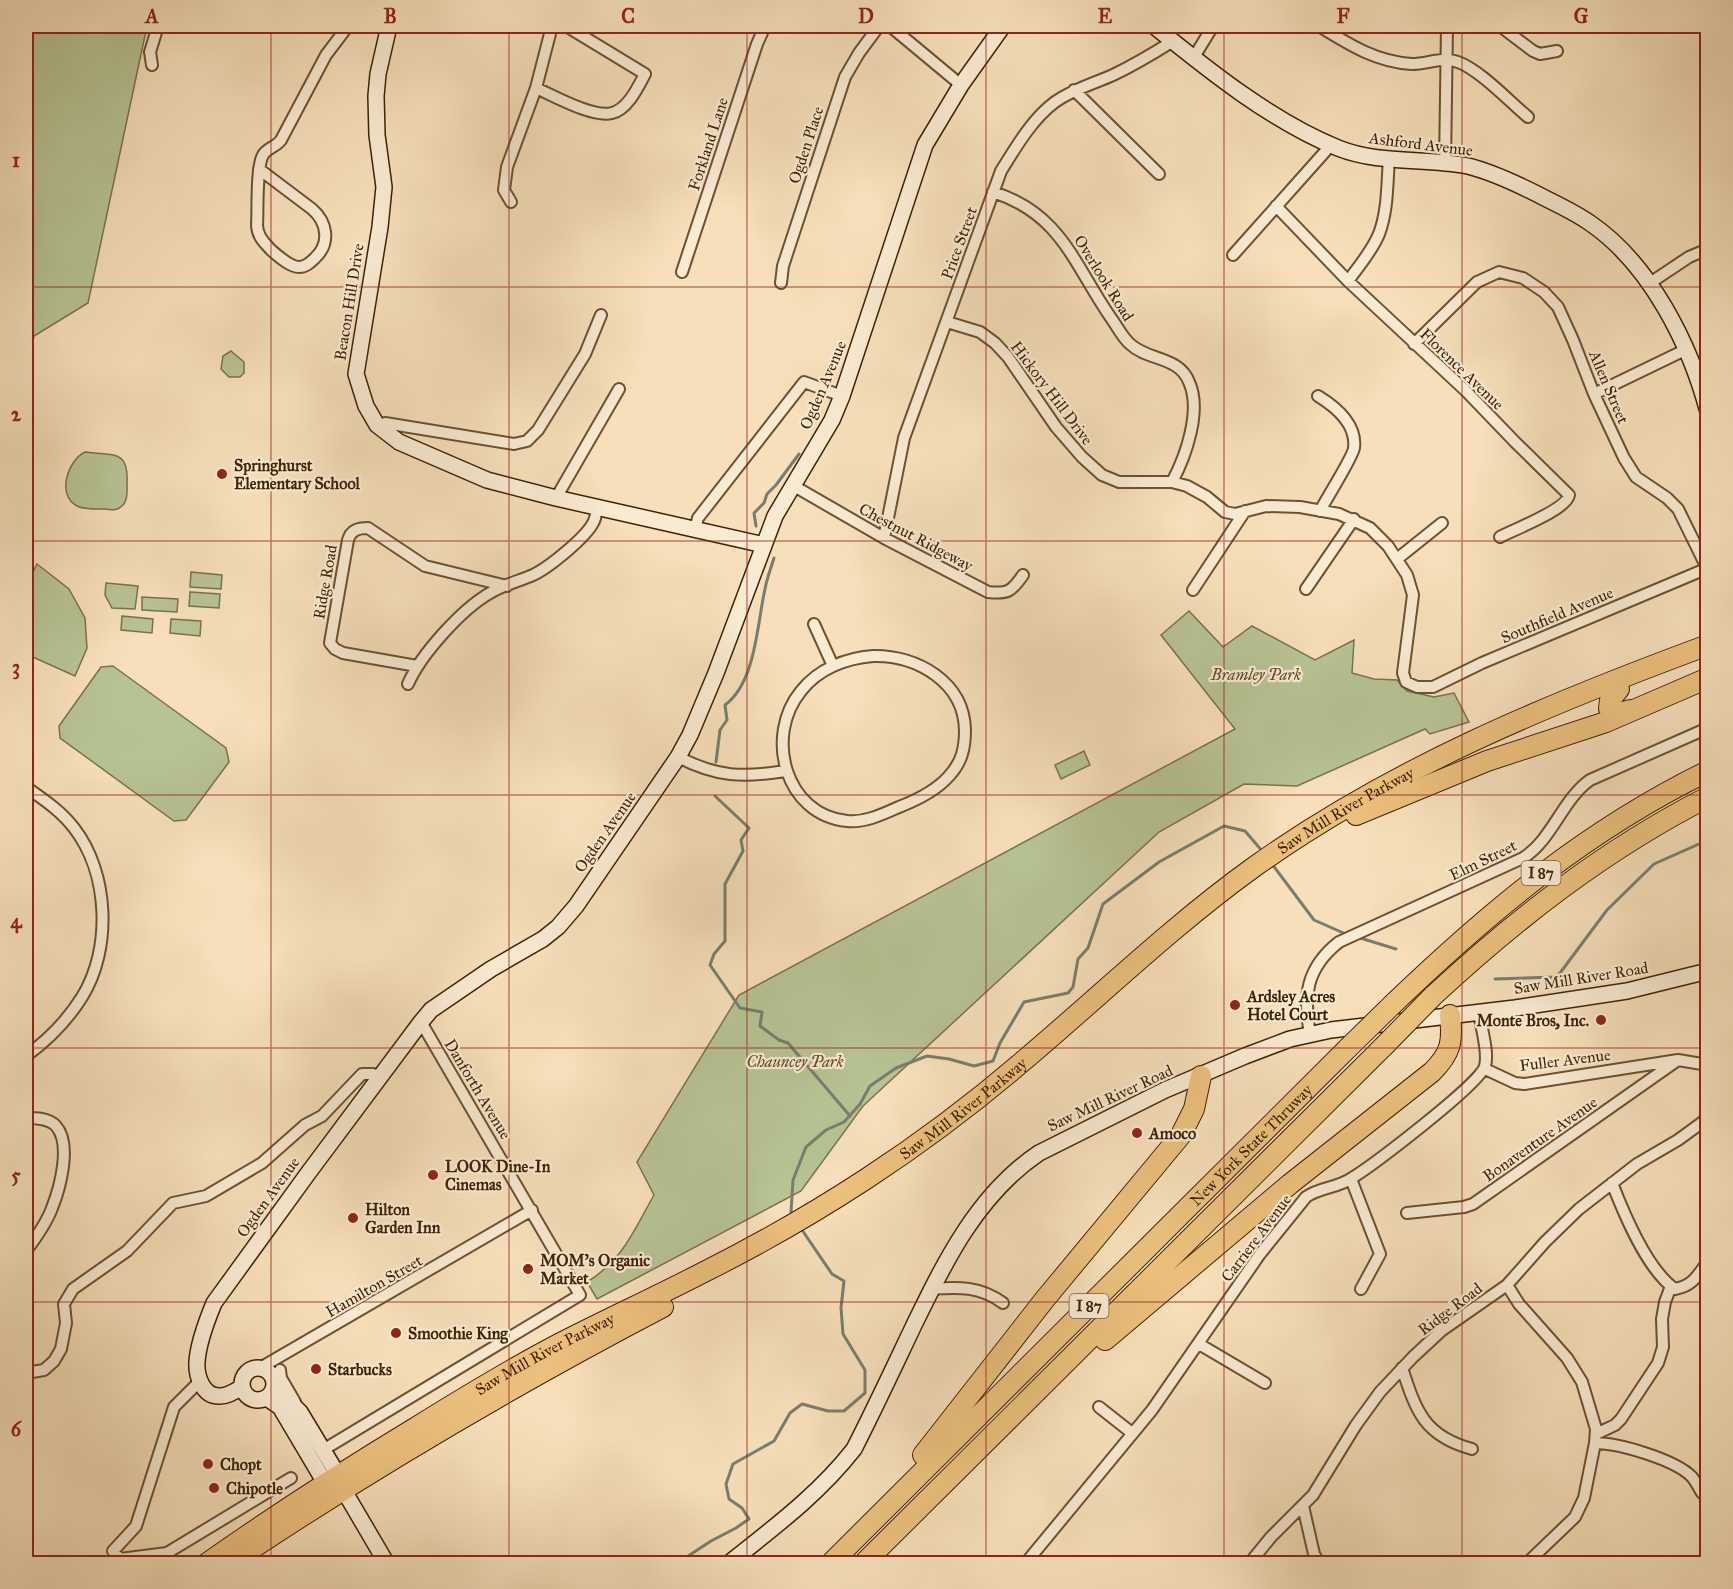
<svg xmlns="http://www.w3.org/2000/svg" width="1733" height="1589" font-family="'IM FELL Great Primer',serif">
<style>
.green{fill:#b7c394;stroke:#7a724c;stroke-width:1.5}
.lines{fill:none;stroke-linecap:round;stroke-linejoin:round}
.stream{stroke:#787e6f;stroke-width:3}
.street-casing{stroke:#6c5132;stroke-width:14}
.secondary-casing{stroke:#3e2205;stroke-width:18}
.highway-casing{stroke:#3e2205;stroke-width:22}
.street{stroke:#f9ead2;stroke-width:10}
.secondary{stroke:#f9ead2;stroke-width:15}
.highway{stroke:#ebc07d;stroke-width:20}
.highway-bridge-casing{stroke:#3e2205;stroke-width:22;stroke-linecap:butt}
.highway-bridge{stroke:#ebc07d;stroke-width:20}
.grid{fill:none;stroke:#8f2418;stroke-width:1.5;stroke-opacity:0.55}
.poi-dot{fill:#8f2418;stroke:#f9ead2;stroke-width:2}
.labels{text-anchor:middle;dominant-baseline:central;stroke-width:4.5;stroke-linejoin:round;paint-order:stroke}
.shield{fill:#f9ead2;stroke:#765e42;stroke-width:1.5}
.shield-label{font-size:15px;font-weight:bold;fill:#3e2205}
.street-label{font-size:16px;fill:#3e2205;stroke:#f9ead2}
.poi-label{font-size:16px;font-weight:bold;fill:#3e2205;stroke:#f9ead2;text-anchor:start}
.park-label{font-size:16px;font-style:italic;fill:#5c4a29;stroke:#f9ead2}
.neatline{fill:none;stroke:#8f2418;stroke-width:2}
.grid-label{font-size:20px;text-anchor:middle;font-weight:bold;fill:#8f2418}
</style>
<rect width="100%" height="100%" fill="#f6dfba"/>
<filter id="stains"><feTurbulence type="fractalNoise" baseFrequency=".00333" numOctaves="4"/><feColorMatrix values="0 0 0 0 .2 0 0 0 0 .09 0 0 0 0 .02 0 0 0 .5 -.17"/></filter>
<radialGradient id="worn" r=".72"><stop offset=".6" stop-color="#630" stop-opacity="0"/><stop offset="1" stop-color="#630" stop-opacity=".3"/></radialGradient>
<path class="green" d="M26,26H147L88,303L34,336L26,375Z
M231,351L244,362V373L240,377H229L221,369L223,356Z
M85,452C114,456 129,449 127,484C127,491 128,501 122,506C117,511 111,510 104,509C96,509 85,510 77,506C56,495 68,460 85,452Z
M37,564L69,589L85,618L87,648L75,676L26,654V586Z
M191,572L222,575L221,589L190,587Z
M106,583L138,586L135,609L112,608L105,595Z
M190,592L220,594L219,608L189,606Z
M142,597L178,599L177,612L142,610Z
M1189,611L1223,647L1252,626L1315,660L1354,640L1352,673L1374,679L1397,680L1407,691L1434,697L1454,693L1469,722L1430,734L1425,729L1297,786L1244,784L1159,832L863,1106L801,1191L597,1299L587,1282C623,1260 634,1230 654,1195L637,1162L739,995L1235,729L1161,635Z
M122,616L153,619L152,633L121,630Z
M171,619L201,621L200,636L170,633Z
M113,666L226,748L229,762L186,820L174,821L60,738L59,726L101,667Z
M1084,751L1090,765L1061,779L1055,765Z"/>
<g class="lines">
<path class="stream" d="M756,526L754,513L764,503L767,494L776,485L799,454
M716,762L720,730L727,720L725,705C756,682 757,624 765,589C767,578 771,568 774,558
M715,796L749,828L741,840L743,851L725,884V941L714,954L710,965L740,1008L762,1012L760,1026L779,1040L788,1043L850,1116
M1272,864L1314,920L1348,935
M1357,937L1396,949
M1495,979L1557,977L1607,910L1654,864L1708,840
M794,1216L791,1212L793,1180L806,1147L826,1130L844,1122L860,1104L870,1086L896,1068L927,1056L949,1059L974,1066L993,1061L1000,1043L1024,1002L1068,993L1073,987L1078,959L1088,948L1103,904L1159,862L1224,826L1245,831L1263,852
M676,1564L711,1541L736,1528L749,1519L742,1508L729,1499L726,1484L733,1464L774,1441L790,1413L802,1404L828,1411H844L865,1393V1370L843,1334L841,1308L844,1281L832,1274L800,1227"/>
<defs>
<path id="street" d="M890,26L961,85
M1319,26C1348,44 1376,62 1412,64C1428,64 1443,56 1458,62C1480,70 1510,102 1528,117
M1500,26L1533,51L1540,54L1557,51
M1194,57L1213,26
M152,65L150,52L158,26
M536,88C554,96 593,118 612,113C628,109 638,87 645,74L566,26
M1074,90L1159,174
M1445,164L1447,26
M259,169L312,209C327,222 331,243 315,258C311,262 306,267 299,267C290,267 278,256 271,250C264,242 258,237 257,226C258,210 256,167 263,155C267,148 276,147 281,140L326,55L348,26
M993,192C1062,214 1074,265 1111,318C1117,326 1122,337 1130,344C1148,361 1179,356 1189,382C1202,410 1186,456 1172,482
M511,202L504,190L507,167L536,88L552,26
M1276,206L1348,281L1466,391L1515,442L1569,495C1566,510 1515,529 1500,537
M1233,255L1331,145
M682,272L757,44L765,26
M1348,281C1359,266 1372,251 1379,234C1388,210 1387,184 1389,159
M781,283L783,266L845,77L859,53L879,26
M1650,283L1689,257L1708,249
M947,322L980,332L995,343L1008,357L1056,427L1082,457L1102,475L1119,482H1172L1187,486L1207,497L1225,512L1235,514L1266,506L1300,507L1339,514L1370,528L1388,546L1407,575L1413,595L1403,673L1406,682L1417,687H1433L1482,663L1708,568
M1414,344L1477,282L1499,272L1523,278L1544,292L1558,307L1573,340L1594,394L1624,458L1636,477L1667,498L1678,509L1707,568
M1594,394L1685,350
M1318,396C1336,407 1357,424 1354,448C1353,457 1326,499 1320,511
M377,425L385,423L514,444L527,441L538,430L585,354L601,315
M794,486L884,538L988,592C1008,594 1011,592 1023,575
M556,498L619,389
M695,529L698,518L804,382L842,396
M884,538L904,438L1001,171C1016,147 1032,119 1055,102C1073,89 1093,84 1113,75C1134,65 1154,53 1173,41
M1397,559L1442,523
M1306,589L1354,519
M1193,590L1245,511
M814,624L833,666
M873,656C917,655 964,682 965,730C965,748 962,762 949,776C936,791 917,800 899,807C883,814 865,823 847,821C785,815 764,736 801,691C818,669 846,658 873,656Z
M417,666L343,653L335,649L330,643L348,540C351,530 358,528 368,528L425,566L507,586
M408,684C421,654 462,609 490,593C503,585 519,581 533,575C548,568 587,537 594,521C596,517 596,512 597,508
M678,757C717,777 743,778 785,771
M26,787C43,799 61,811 74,828C109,873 112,949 82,997C67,1021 48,1040 26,1056
M1310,1034C1303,996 1306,968 1339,942L1523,858C1552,840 1562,800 1590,780L1708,728
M1485,1069L1515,1083L1524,1084L1678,1060L1708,1065
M26,1118C35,1118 49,1118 56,1126C72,1144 60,1188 52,1208C47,1222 35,1239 26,1251
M1351,1179L1380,1254L1361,1289
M1612,1183C1624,1214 1647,1270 1675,1289C1693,1286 1698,1275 1708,1261
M1407,1213L1464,1207L1473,1204L1678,1060
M1507,1285L1519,1304L1567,1358L1582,1382L1596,1429L1595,1443L1584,1498L1575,1517L1526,1564
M931,1289C959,1287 980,1286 1003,1303
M1199,1344L1265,1383
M260,1368L532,1210
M1402,1368C1416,1411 1424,1436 1472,1449
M280,1370L281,1378L295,1402
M26,1373L44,1370L54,1361L61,1349L66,1323L64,1304L73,1289L127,1251L173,1203L206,1196L262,1163L305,1125L322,1116L362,1074H373L379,1077
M199,1382L174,1407L136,1526L113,1551L120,1559L167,1553L291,1478
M1099,1407L1132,1433
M1596,1434L1615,1425L1621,1419L1658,1363L1663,1347L1662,1319L1665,1302L1671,1286
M1595,1443C1619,1443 1676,1460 1692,1477C1696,1482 1699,1488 1702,1493
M323,1450L580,1295L421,1022
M1303,1506L1314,1554L1320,1564
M1025,1564L1152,1410L1260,1254L1306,1197C1320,1187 1338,1188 1352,1178C1373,1165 1480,1084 1485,1066C1489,1052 1481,1028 1479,1012
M1249,1564L1271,1537L1313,1495L1356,1425L1380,1392L1413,1357L1441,1331L1507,1285L1545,1242L1579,1209L1637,1164L1678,1140L1700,1124L1708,1117"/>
<path id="secondary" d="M389,26L378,74L376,96L377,135L384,187L380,227L356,374L366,406L377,425L399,442L487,480L556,498L764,545
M1154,26C1208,70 1273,122 1338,148C1381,165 1424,157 1468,166C1492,172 1513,182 1535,193C1554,203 1573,211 1590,223C1650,264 1690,344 1708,412
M242 1384a16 16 0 1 1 32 0a16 16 0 1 1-32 0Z
M274,1381L281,1393L300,1412L338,1475L343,1489L387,1564
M242,1387C235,1391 228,1396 220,1396C203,1397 196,1376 197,1362C198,1344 207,1320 214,1303L309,1172L421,1022L431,1010L491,969L543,939L558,927L576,906L678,757L690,735L716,673L775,516L832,420L842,396L925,145L961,85L1003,26
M267,1398L280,1407L325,1483L335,1486
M728,1564C773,1528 818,1495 854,1449C875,1408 894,1367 914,1325C945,1261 978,1194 1039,1153L1165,1090L1245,1056L1290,1039L1331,1030L1515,1008L1627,991L1708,971"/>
<g id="highway">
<path d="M1619,689L1610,700L1609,708L1616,714L1631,710"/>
<path d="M1356,815L1487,761L1606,722L1708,678"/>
<path d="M1433,996C1517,918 1606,849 1708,797"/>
<path d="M1394,1003C1491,910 1587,830 1708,771"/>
<path d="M1105,1340L1290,1184L1432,1072C1451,1053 1453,1042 1450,1015"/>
<path d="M923,1455L1045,1299L1181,1135L1194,1109L1201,1076"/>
<path id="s1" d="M206,1564C274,1516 344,1471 415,1428C460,1400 506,1372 553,1347C603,1321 654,1298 704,1272C760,1244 814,1213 866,1179C921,1143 973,1104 1022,1062C1099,997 1172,926 1254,867C1393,768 1548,704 1708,645"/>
<path d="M229,1564C369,1470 514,1385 663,1307"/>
<path id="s2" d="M830,1564L1348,1048"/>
<path d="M863,1564L1383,1047"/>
</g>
</defs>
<use href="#street" class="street-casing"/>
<use href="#secondary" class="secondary-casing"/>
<use href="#highway" class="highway-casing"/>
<use href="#street" class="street"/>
<use href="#secondary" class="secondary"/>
<use href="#highway" class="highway"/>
<defs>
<path id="highway-bridge" d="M1383,1047L1433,996
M1348,1048L1394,1003"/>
</defs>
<use href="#highway-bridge" class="highway-bridge-casing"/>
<use href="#highway-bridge" class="highway-bridge"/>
</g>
<path class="grid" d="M271,26V1564M509,26V1564M747,26V1564M986,26V1564M1224,26V1564M1462,26V1564M26,287H1708M26,541H1708M26,795H1708M26,1048H1708M26,1302H1708"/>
<g class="poi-dot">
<circle cx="222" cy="474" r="6"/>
<circle cx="1235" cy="1005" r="6"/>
<circle cx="1601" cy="1020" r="6"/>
<circle cx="1137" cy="1133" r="6"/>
<circle cx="433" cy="1175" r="6"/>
<circle cx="353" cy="1218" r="6"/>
<circle cx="528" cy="1269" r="6"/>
<circle cx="396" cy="1333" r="6"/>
<circle cx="316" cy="1369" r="6"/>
<circle cx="208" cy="1464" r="6"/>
<circle cx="214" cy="1488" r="6"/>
</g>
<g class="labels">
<g class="shield">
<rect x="1521.5" y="861" width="39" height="24" rx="4.5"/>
<rect x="1069.5" y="1294" width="39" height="24" rx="4.5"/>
</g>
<g class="shield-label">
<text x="1541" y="873">I 87</text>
<text x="1089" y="1306">I 87</text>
</g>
<g class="street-label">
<text transform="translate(708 144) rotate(-72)">Forkland Lane</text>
<text transform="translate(1421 144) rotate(7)">Ashford Avenue</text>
<text transform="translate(806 145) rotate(-72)">Ogden Place</text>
<text transform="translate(959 243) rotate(-70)">Price Street</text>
<text transform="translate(1104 278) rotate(58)">Overlook Road</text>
<text transform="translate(349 302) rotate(-81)">Beacon Hill Drive</text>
<text transform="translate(1462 369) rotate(44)">Florence Avenue</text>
<text transform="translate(823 385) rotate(-67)">Ogden Avenue</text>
<text transform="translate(1609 387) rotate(67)">Allen Street</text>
<text transform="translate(1052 393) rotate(53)">Hickory Hill Drive</text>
<text transform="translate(916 537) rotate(28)">Chestnut Ridgeway</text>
<text transform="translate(325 582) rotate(-80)">Ridge Road</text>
<text transform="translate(1557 615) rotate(-23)">Southfield Avenue</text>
<text stroke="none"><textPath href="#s1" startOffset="1371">Saw Mill River Parkway</textPath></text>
<text transform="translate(605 832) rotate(-55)">Ogden Avenue</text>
<text transform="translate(1483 860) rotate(-26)">Elm Street</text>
<text transform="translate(1581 978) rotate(-9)">Saw Mill River Road</text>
<text transform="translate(1565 1060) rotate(-7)">Fuller Avenue</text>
<text transform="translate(478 1089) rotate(59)">Danforth Avenue</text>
<text transform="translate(1110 1098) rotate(-25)">Saw Mill River Road</text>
<text stroke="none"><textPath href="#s1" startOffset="885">Saw Mill River Parkway</textPath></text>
<text transform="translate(1540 1139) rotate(-35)">Bonaventure Avenue</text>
<text stroke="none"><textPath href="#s2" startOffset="594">New York State Thruway</textPath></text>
<text transform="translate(268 1197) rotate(-54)">Ogden Avenue</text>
<text transform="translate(1256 1238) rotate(-53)">Carriere Avenue</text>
<text transform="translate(374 1286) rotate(-30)">Hamilton Street</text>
<text transform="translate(1450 1309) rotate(-37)">Ridge Road</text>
<text stroke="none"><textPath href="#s1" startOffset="399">Saw Mill River Parkway</textPath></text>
</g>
<g class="poi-label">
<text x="234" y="465">Springhurst<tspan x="234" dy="18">Elementary School</tspan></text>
<text x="1247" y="996">Ardsley Acres<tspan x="1247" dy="18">Hotel Court</tspan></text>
<text x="1589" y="1020" text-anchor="end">Monte Bros, Inc.</text>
<text x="1149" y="1133">Amoco</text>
<text x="445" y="1166">LOOK Dine-In<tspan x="445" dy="18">Cinemas</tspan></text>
<text x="365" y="1209">Hilton<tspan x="365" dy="18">Garden Inn</tspan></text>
<text x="540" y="1260">MOM's Organic<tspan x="540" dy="18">Market</tspan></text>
<text x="408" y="1333">Smoothie King</text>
<text x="328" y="1369">Starbucks</text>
<text x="220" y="1464">Chopt</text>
<text x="226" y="1488">Chipotle</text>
</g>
<g class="park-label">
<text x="1256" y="674">Bramley Park</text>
<text x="795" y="1061">Chauncey Park</text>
</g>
</g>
<rect width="1733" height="1589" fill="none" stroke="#f6dfba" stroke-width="66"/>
<rect x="33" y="33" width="1667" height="1523" class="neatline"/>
<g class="grid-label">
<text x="152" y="23">A</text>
<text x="390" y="23">B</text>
<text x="628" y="23">C</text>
<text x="866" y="23">D</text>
<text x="1105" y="23">E</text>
<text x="1343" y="23">F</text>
<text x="1581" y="23">G</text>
<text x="16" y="167">1</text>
<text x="16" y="421">2</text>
<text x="16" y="674">3</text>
<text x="16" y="928">4</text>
<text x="16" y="1182">5</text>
<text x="16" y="1436">6</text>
</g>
<rect width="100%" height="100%" filter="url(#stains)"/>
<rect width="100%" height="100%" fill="url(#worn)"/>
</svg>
